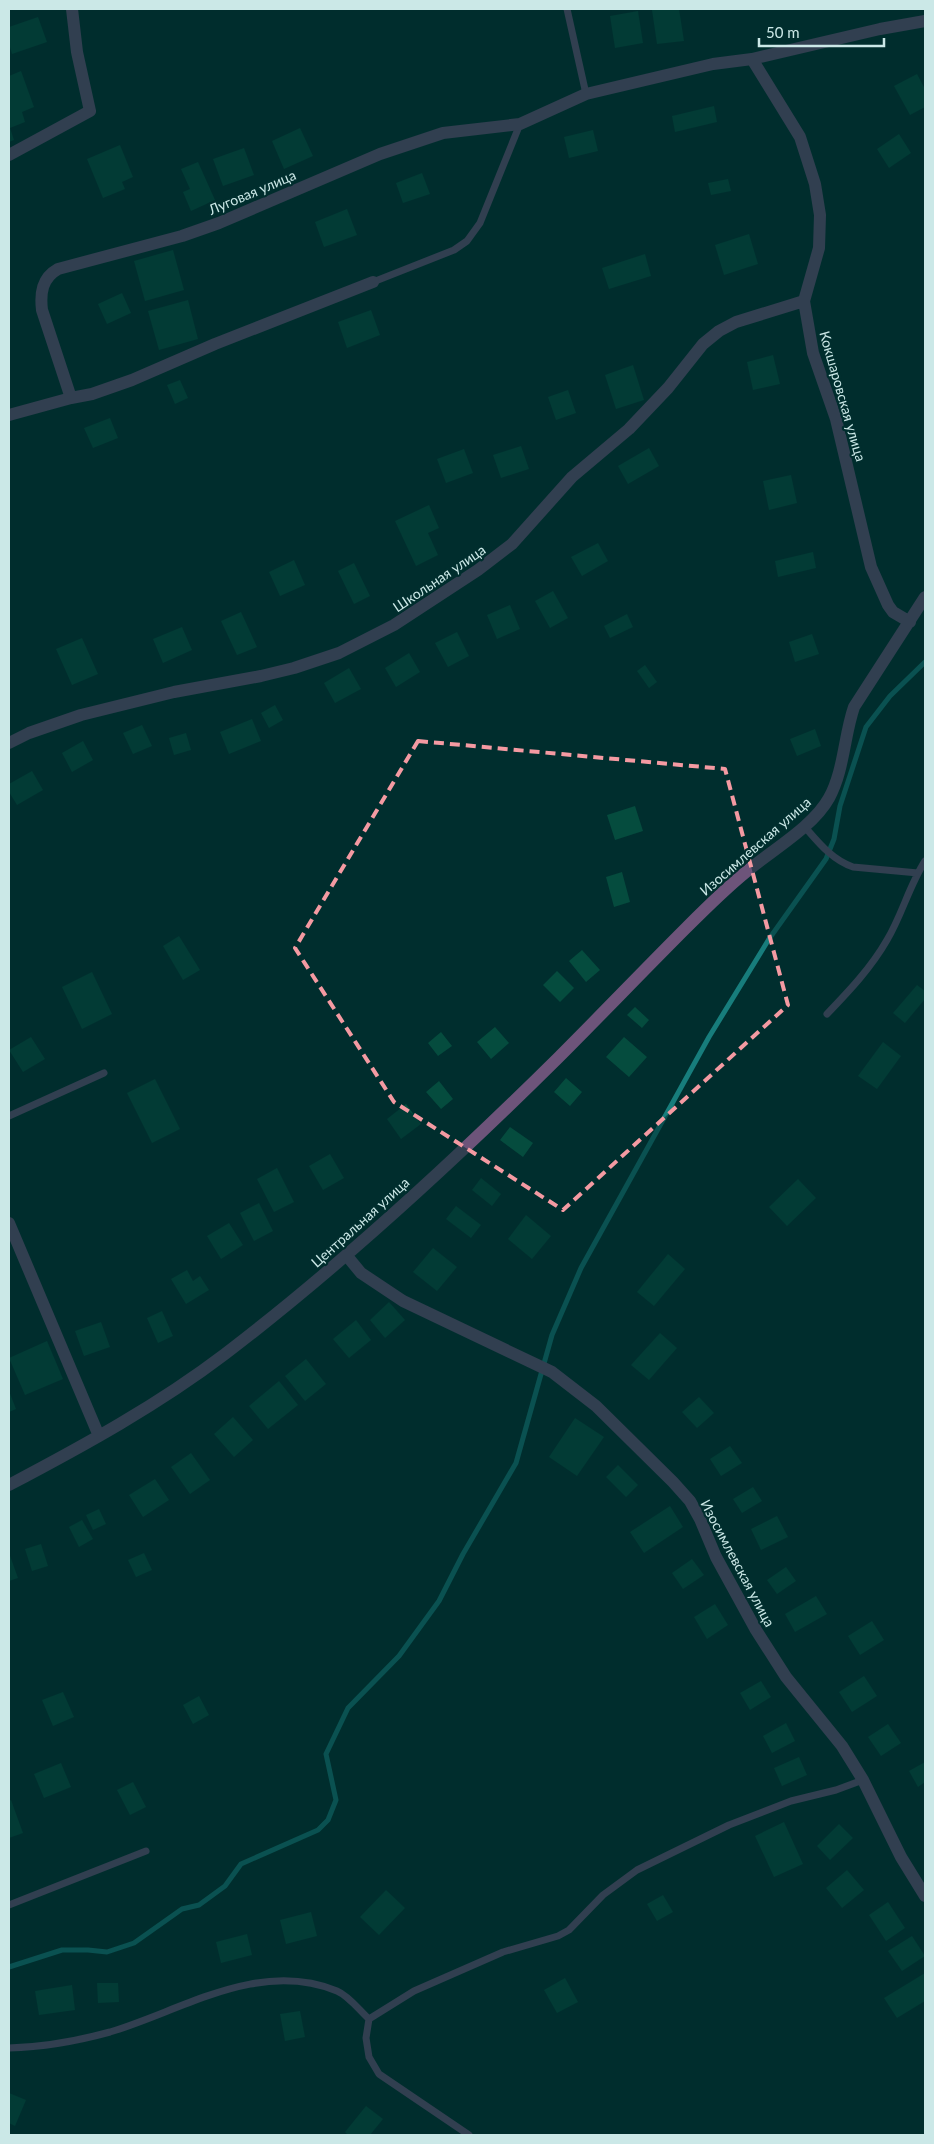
<svg xmlns="http://www.w3.org/2000/svg" width="934" height="2144" font-family="Lato,sans-serif">
<style>
.lines{fill:none;stroke-linecap:round;stroke-linejoin:round}
.stream{stroke:#177d7c;stroke-width:5}
.building{fill:#054c3e}
.lane{stroke:#6d547a;stroke-width:7}
.street{stroke:#6d547a;stroke-width:12}
.marked{fill:none;stroke:#f49aa2;stroke-width:4;stroke-dasharray:10 6;stroke-linejoin:round}
.labels{text-anchor:middle;dominant-baseline:central;stroke-width:4.5;stroke-linejoin:round;paint-order:stroke}
.street-label{font-size:14px;fill:#cbe8e7;stroke:#002e2e}
</style>
<rect width="100%" height="100%" fill="#002e2e"/>
<g class="lines">
<path class="stream" d="M9,1967L62,1950H88L107,1952L134,1943L182,1909L199,1905L225,1886L241,1864L318,1830L328,1820L336,1800L326,1754L348,1708L399,1656L439,1601L463,1554L516,1463L552,1335L581,1268L709,1037L769,939L826,859L834,839L840,806L866,727L890,696L925,662"/>
</g>
<path class="building" d="M659,9H679L684,41L657,44L652,10Z
M638,11L643,43L615,48L610,16Z
M38,17L47,42L12,54L9,44V27Z
M21,71L34,107L22,112L25,122L10,128L14,140L9,142V76Z
M917,74L925,89V107L910,115L894,86Z
M714,106L717,122L675,132L672,116Z
M300,128L313,156L284,169L272,141Z
M593,130L598,151L569,158L564,137Z
M899,134L911,153L889,168L877,149Z
M120,145L133,177L122,182L125,189L103,198L87,159Z
M244,148L254,175L223,186L213,159Z
M198,162L215,200L191,211L183,192L190,189L181,169Z
M422,173L430,194L403,203L396,183Z
M728,179L731,191L711,195L708,183Z
M347,209L357,235L324,247L315,222Z
M749,234L758,264L724,275L715,245Z
M173,250L184,290L145,301L134,261Z
M645,254L651,276L609,289L602,268Z
M122,293L131,313L107,324L98,304Z
M188,300L198,339L159,350L148,311Z
M371,310L380,335L347,348L338,322Z
M773,355L780,384L753,390L747,362Z
M633,365L644,400L616,409L605,375Z
M180,380L188,398L175,404L167,385Z
M568,390L576,413L556,420L548,397Z
M110,418L118,438L93,448L84,428Z
M521,446L529,469L501,478L493,455Z
M649,448L659,466L628,484L618,466Z
M464,449L473,473L446,483L437,459Z
M791,475L797,503L769,510L763,481Z
M429,505L439,528L428,533L438,555L416,566L395,521Z
M598,543L608,561L582,576L571,557Z
M813,552L816,568L778,577L775,561Z
M294,560L305,585L280,596L269,572Z
M354,563L370,596L354,604L338,571Z
M553,591L568,618L550,628L535,601Z
M510,605L520,629L497,639L487,615Z
M241,612L257,647L237,655L221,621Z
M627,614L633,627L610,638L604,626Z
M182,627L192,650L163,663L153,639Z
M457,632L469,656L448,667L435,643Z
M812,634L819,654L795,662L789,642Z
M82,638L98,674L72,685L56,649Z
M409,653L420,672L396,687L385,668Z
M645,665L657,682L649,688L637,671Z
M349,668L361,689L335,703L324,683Z
M275,705L283,720L269,728L261,713Z
M252,719L261,741L229,754L220,732Z
M142,725L152,746L133,754L123,733Z
M815,729L821,746L797,756L790,739Z
M186,733L191,750L174,755L169,738Z
M83,741L93,760L72,772L62,753Z
M32,771L43,790L17,805L9,792V784Z
M635,806L643,831L615,840L607,815Z
M622,872L630,902L614,907L606,877Z
M179,936L200,970L183,980L163,946Z
M582,950L600,970L586,982L569,961Z
M557,971L574,988L560,1002L543,985Z
M92,972L112,1014L82,1029L62,987Z
M917,985L925,991V999L905,1023L893,1013Z
M635,1007L649,1020L642,1028L627,1015Z
M495,1027L509,1043L491,1059L477,1042Z
M441,1032L452,1046L438,1056L428,1043Z
M31,1037L45,1059L23,1072L9,1050Z
M624,1037L647,1057L629,1077L606,1057Z
M883,1042L901,1056L877,1089L858,1076Z
M566,1078L582,1092L570,1106L554,1092Z
M155,1079L180,1129L152,1143L127,1093Z
M439,1081L453,1099L441,1109L426,1092Z
M406,1104L421,1124L401,1139L387,1119Z
M510,1127L533,1143L523,1157L500,1140Z
M330,1154L344,1178L323,1190L309,1166Z
M277,1168L294,1202L274,1212L257,1179Z
M481,1178L501,1194L492,1206L472,1190Z
M798,1179L816,1198L787,1226L769,1207Z
M259,1203L273,1231L254,1241L240,1213Z
M456,1206L481,1225L471,1238L446,1219Z
M526,1215L551,1236L532,1259L508,1239Z
M229,1223L243,1245L221,1259L207,1236Z
M433,1248L457,1267L437,1291L413,1272Z
M668,1254L685,1269L654,1306L637,1292Z
M187,1270L193,1281L200,1276L209,1290L186,1304L171,1279Z
M389,1302L405,1320L385,1338L370,1320Z
M162,1311L173,1336L158,1343L147,1318Z
M356,1320L371,1340L349,1358L333,1339Z
M101,1322L110,1347L84,1356L75,1331Z
M660,1333L677,1348L649,1380L631,1365Z
M47,1341L63,1379L25,1395L9,1358Z
M306,1359L326,1384L305,1401L285,1376Z
M279,1381L298,1405L268,1429L249,1406Z
M9,1391L16,1409L9,1412Z
M699,1397L714,1413L697,1428L682,1412Z
M233,1417L253,1440L234,1457L214,1434Z
M575,1418L604,1437L577,1476L549,1457Z
M730,1446L742,1463L721,1476L710,1459Z
M191,1453L210,1480L190,1494L171,1467Z
M618,1465L638,1485L626,1497L606,1477Z
M155,1479L169,1500L143,1517L129,1495Z
M753,1487L762,1501L742,1513L733,1499Z
M670,1506L683,1527L644,1553L630,1532Z
M99,1509L106,1524L93,1530L86,1515Z
M777,1516L788,1537L761,1550L751,1529Z
M82,1520L93,1539L79,1547L69,1527Z
M41,1544L48,1566L32,1571L25,1549Z
M9,1553L18,1578L9,1581Z
M144,1553L152,1570L136,1577L128,1560Z
M692,1559L704,1575L683,1589L672,1573Z
M786,1567L796,1581L777,1594L767,1580Z
M816,1596L827,1614L795,1632L785,1614Z
M715,1604L728,1625L707,1639L694,1617Z
M872,1621L884,1640L860,1655L848,1636Z
M864,1676L877,1696L852,1712L839,1692Z
M761,1681L771,1697L750,1710L740,1693Z
M63,1692L74,1717L53,1726L42,1700Z
M199,1696L209,1715L193,1724L183,1705Z
M786,1723L795,1741L772,1753L763,1736Z
M888,1724L901,1743L881,1756L868,1737Z
M799,1757L807,1775L782,1786L774,1768Z
M925,1762V1782L918,1787L909,1771Z
M61,1763L71,1787L44,1798L34,1774Z
M133,1782L146,1807L130,1815L117,1790Z
M11,1800L23,1833L9,1838V1801Z
M784,1822L803,1864L774,1877L755,1836Z
M839,1824L853,1838L830,1860L817,1846Z
M847,1870L864,1890L842,1908L826,1888Z
M386,1890L405,1908L379,1935L360,1917Z
M663,1895L673,1912L657,1921L647,1904Z
M888,1902L905,1928L886,1941L869,1915Z
M311,1912L317,1936L286,1944L280,1920Z
M247,1934L252,1955L221,1963L216,1942Z
M912,1936L925,1956L902,1971L888,1951Z
M925,1973V2001L897,2018L884,1998Z
M565,1978L578,2002L557,2013L544,1990Z
M97,1983H118L119,2002L98,2003Z
M72,1985L75,2010L39,2015L35,1991Z
M300,2011L305,2037L285,2041L280,2014Z
M9,2093L26,2100L15,2126L9,2123Z
M366,2106L383,2119L370,2135H348L345,2132Z"/>
<g class="lines">
<path class="lane" d="M567,9L586,94
M373,282L454,250L467,241L480,223L520,124
M804,826C818,842 832,860 853,867L918,873
M827,1014C849,991 871,968 887,940C902,915 909,886 925,861
M9,1116L104,1073
M9,1905L146,1851
M369,2019L414,1991L503,1952L558,1936L569,1930L603,1895L637,1870L729,1825L791,1801L836,1790L863,1780
M369,2019L366,2038L369,2057L379,2074L469,2135
M9,2048C44,2047 77,2041 110,2032C183,2010 259,1959 337,1991C349,1996 360,2011 369,2019"/>
<path class="street" d="M752,59L800,137L815,184L820,215L819,248L804,301L813,353L836,419L871,567L888,605L893,612L910,622
M9,155L90,111L77,52L72,9
M71,398L42,310C40,293 42,278 58,269L182,236L219,223L380,154L443,133L520,124L586,94L713,64L752,59L880,29L925,21
M9,415L71,398L92,394L132,380L215,344L373,282
M9,743L29,733L81,715L174,692L261,676L294,668L339,653L394,625L478,570L512,544L572,477L629,429L668,388L703,344L719,331L736,322L804,301
M9,1223L99,1436
M347,1256L361,1273L403,1301L552,1372L596,1406L673,1482L690,1501L700,1519L716,1557L756,1630L786,1677L842,1746L863,1780L901,1857L925,1896
M9,1485C83,1446 158,1405 225,1354C343,1264 453,1162 558,1058C601,1015 643,971 686,928C705,909 725,889 746,872C772,850 813,827 829,798C844,771 844,736 854,707L925,597"/>
</g>
<path d="M0 0H934V2144H0ZM418,741L725,769L788,1005L563,1210L394,1102L295,948Z" fill="#002e2e" fill-opacity=".55" fill-rule="evenodd"/>
<path class="marked" d="M418,741L725,769L788,1005L563,1210L394,1102L295,948Z"/>
<g class="labels">
<g class="street-label">
<text transform="translate(252 192) rotate(-23)">Луговая улица</text>
<text transform="translate(843 396) rotate(74)">Кокшаровская улица</text>
<text transform="translate(439 578) rotate(-34)">Школьная улица</text>
<text transform="translate(755 846) rotate(-41)">Изосимлевская улица</text>
<text transform="translate(360 1222) rotate(-42)">Центральная улица</text>
<text transform="translate(738 1563) rotate(62)">Изосимлевская улица</text>
</g>
</g>
<rect width="934" height="2144" fill="none" stroke="#cbe8e7" stroke-width="20"/>
<path d="M759 38v8h125v-8" fill="none" stroke="#cbe8e7" stroke-width="2.5"/>
<text x="766" y="38" font-size="15" fill="#cbe8e7" stroke="#002e2e" stroke-width="4" paint-order="stroke">50 m</text>
</svg>
